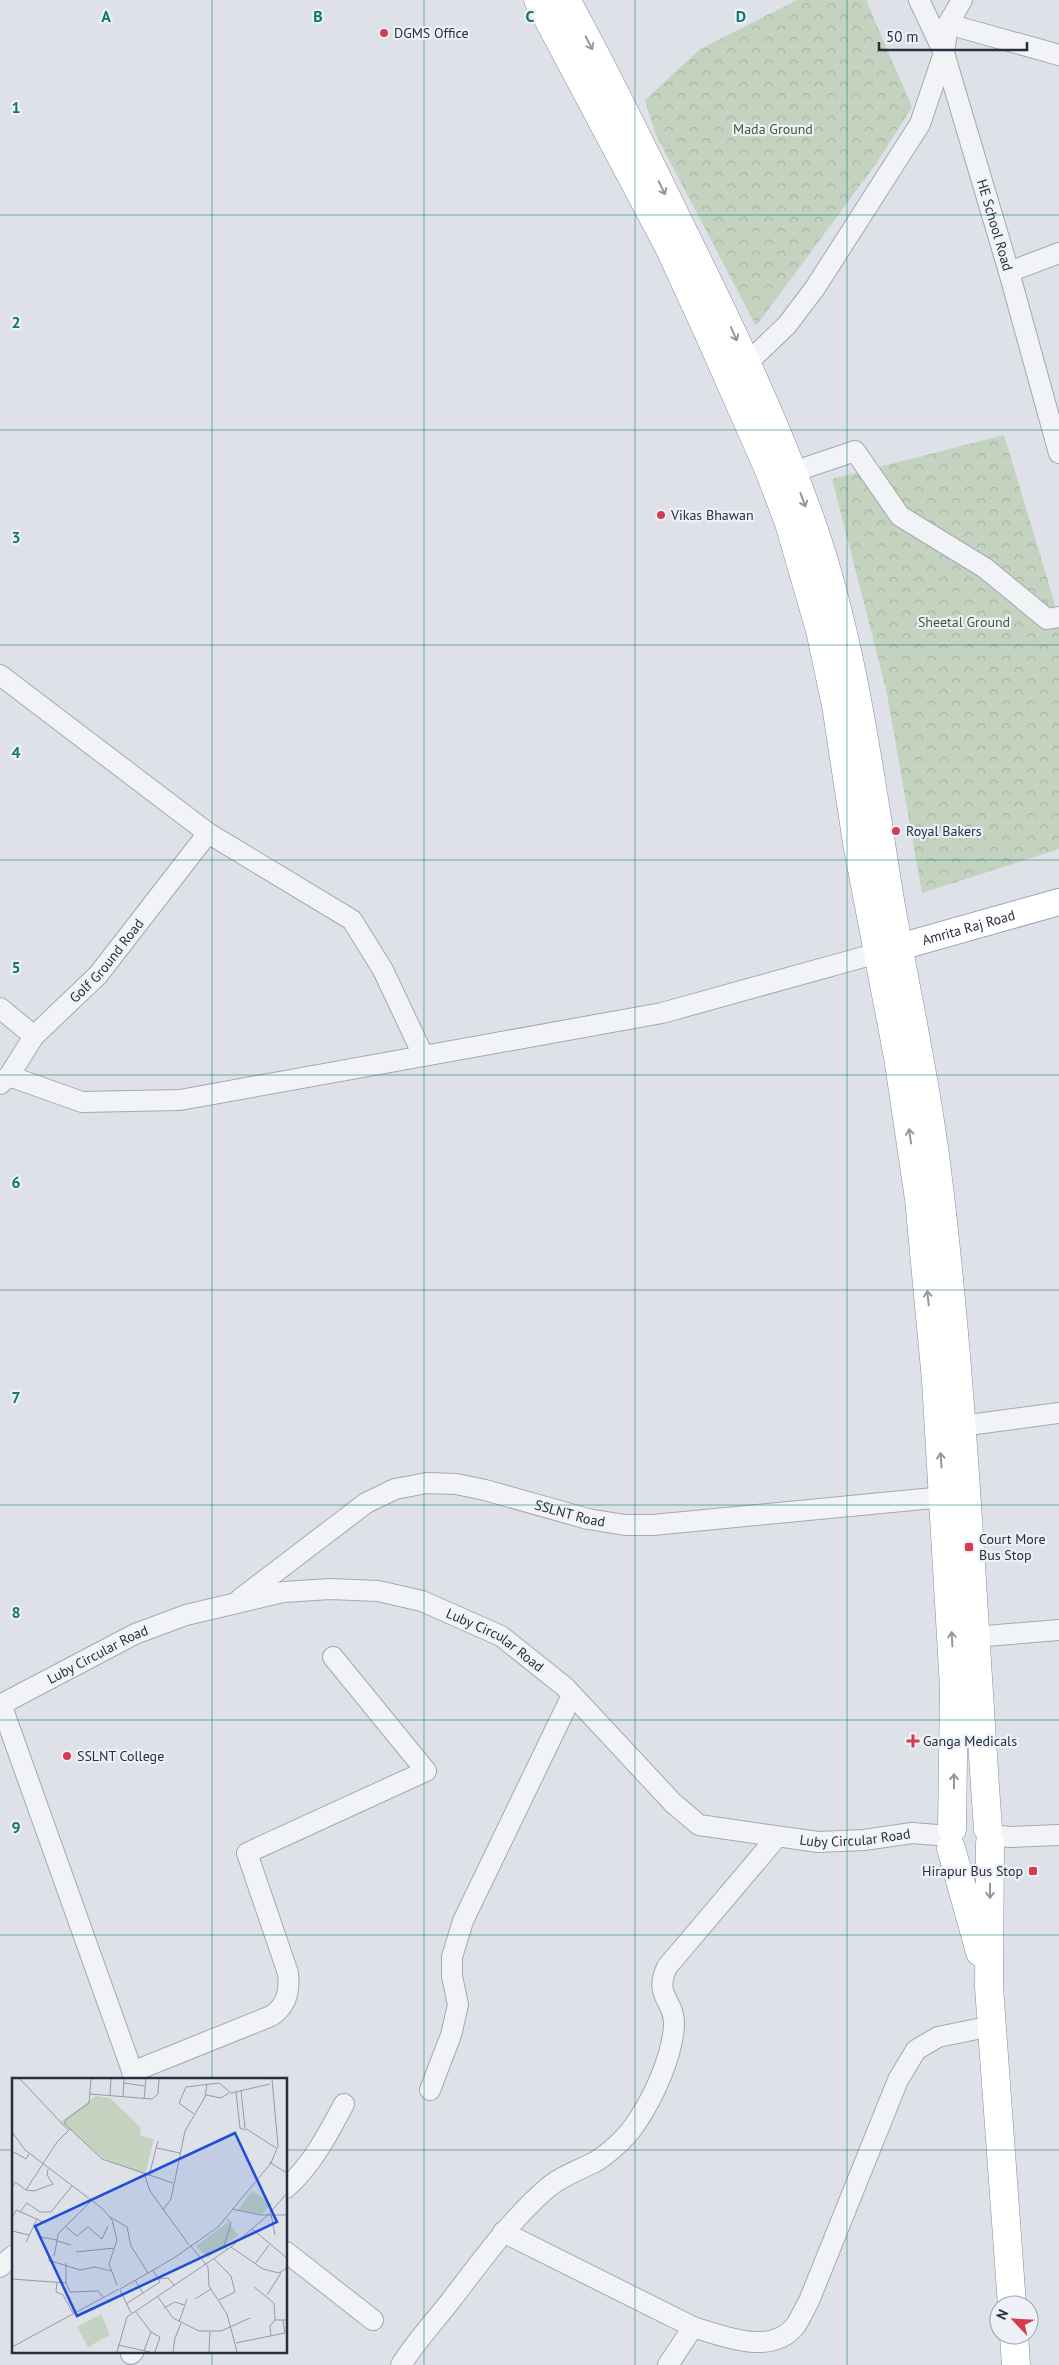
<svg xmlns="http://www.w3.org/2000/svg" width="1059" height="2365" font-family="'PT Sans',sans-serif">
<style>
.park{fill:url(#park-crowns)}
.lines{fill:none;stroke-linecap:round;stroke-linejoin:round}
.minor-casing{stroke:#a3a9b2;stroke-width:22}
.major-casing{stroke:#9da6b4;stroke-width:28}
.highway-casing{stroke:#858e9f;stroke-width:29}
.minor{stroke:#f1f3f6;stroke-width:20}
.major{stroke:#fff;stroke-width:26}
.highway{stroke:#fff;stroke-width:28}
.oneway{stroke:#9297a0}
.grid{fill:none;stroke:#0f766e;stroke-width:1;stroke-opacity:0.55}
.poi-dot{fill:#d43c4f;stroke:#edf1f6;stroke-width:2}
.labels{text-anchor:middle;dominant-baseline:central;stroke-width:4.5;stroke-linejoin:round;paint-order:stroke}
.poi-label{font-size:14px;fill:#262f40;stroke:#edf1f6;text-anchor:start}
.park-label{font-size:14px;fill:#3a5c33;stroke:#edf1f6}
.street-label{font-size:14px;fill:#262f40;stroke:#edf1f6}
.inset-road{fill:none;stroke:#949aa5;stroke-width:1}
.view{fill:#1d4ed8;fill-opacity:0.15;stroke:#1d4ed8;stroke-width:2.5}
.inset-edge{fill:none;stroke:#262f40;stroke-width:2.5}
.grid-label{font-size:16px;text-anchor:middle;font-weight:bold;fill:#0f766e;stroke:#edf1f6;stroke-width:4.5;stroke-linejoin:round;paint-order:stroke}
</style>
<defs>
<pattern id="park-crowns" width="20" height="18" patternUnits="userSpaceOnUse" patternTransform="scale(1.25)"><rect width="20" height="18" fill="#c3d3bf"/><path d="M2 6a3 3 0 1 1 6 0M12 15a3 3 0 1 1 6 0" fill="none" stroke="#a7b5a5"/></pattern>
</defs>
<rect width="100%" height="100%" fill="#dee2e8"/>
<path class="park" d="M797,0H866L912,107L876,164L756,326L655,133L645,100L700,49Z
M1004,435L1054,601L1059,627V849L922,893L886,689L832,479Z"/>
<g class="lines">
<defs>
<g id="minor">
<path id="s1" d="M919,0L944,53L1009,272L1059,453"/>
<path d="M948,24L1059,55"/>
<path d="M1009,272L1059,253"/>
<path d="M738,372L787,325L815,288L920,124L944,53L948,24L962,0"/>
<path d="M793,472L855,451L900,516L985,568L1047,619L1059,617"/>
<path d="M0,675L208,833L352,920L383,970L423,1055"/>
<path d="M0,1008L34,1036"/>
<path d="M9,1076L82,1102L180,1100L662,1013L878,953"/>
<path id="s2" d="M0,1084L9,1076L34,1036L98,975L208,833"/>
<path d="M961,1426L1059,1413"/>
<path id="s3" d="M240,1599L366,1503L395,1489L427,1483L456,1484L485,1490L588,1519L625,1525H653L944,1497L955,1493"/>
<path d="M974,1637L1059,1630"/>
<path d="M1,1704L135,2079"/>
<path id="s4" d="M0,1705L135,1634L186,1615L283,1592L330,1589L378,1591L422,1601L501,1636L565,1687L673,1803L699,1825L818,1842L864,1840L912,1833L950,1836"/>
<path d="M990,1835L1011,1837L1059,1835"/>
<path d="M132,2072L271,2016C287,2006 290,1991 288,1973L247,1853L426,1771L333,1657"/>
<path d="M430,2090L451,2035L458,2005L452,1976V1957L463,1921L572,1695"/>
<path d="M286,2188C312,2165 328,2134 344,2104"/>
<path d="M503,2232L693,2327"/>
<path d="M286,2252L373,2320"/>
<path d="M0,2267L14,2255"/>
<path d="M131,2354L134,2351"/>
<path d="M401,2365C416,2341 435,2321 452,2299C481,2261 509,2222 545,2190C559,2177 579,2170 595,2162C608,2154 625,2139 634,2126C653,2099 672,2058 674,2025C675,2000 653,1997 667,1967L777,1837"/>
<path d="M668,2365L693,2327C723,2336 772,2357 796,2325C801,2317 805,2308 809,2301L898,2080L916,2050L938,2037L992,2026"/>
</g>
<g id="major">
<path id="s5" d="M878,953L1059,902"/>
</g>
<path id="highway" d="M538,0L669,247L708,332L769,470L789,523L820,630L836,705L857,843L898,1057L919,1199L936,1380L954,1688L952,1829
M566,0C606,72 642,147 678,221C729,324 779,427 816,536C855,654 870,778 890,900C905,988 925,1075 936,1163C964,1384 972,1608 988,1829
M990,1843L989,1987L1012,2305
M951,1848L980,1952
M1014,2335L1016,2365"/>
</defs>
<use href="#minor" class="minor-casing"/>
<use href="#major" class="major-casing"/>
<use href="#highway" class="highway-casing"/>
<use href="#minor" class="minor"/>
<use href="#major" class="major"/>
<use href="#highway" class="highway"/>
</g>
<defs><path id="oneway-shaft" d="M-6 0H5M1.5-3L5.5 0L1.5 3" fill="none" stroke-width="1.6" stroke-linecap="round" stroke-linejoin="round" transform="scale(1.25)"/></defs>
<g class="oneway">
<use href="#oneway-shaft" transform="translate(589 43) rotate(63)"/>
<use href="#oneway-shaft" transform="translate(662 188) rotate(64)"/>
<use href="#oneway-shaft" transform="translate(734 334) rotate(66)"/>
<use href="#oneway-shaft" transform="translate(803 500) rotate(70)"/>
<use href="#oneway-shaft" transform="translate(910 1136) rotate(-98)"/>
<use href="#oneway-shaft" transform="translate(928 1298) rotate(-96)"/>
<use href="#oneway-shaft" transform="translate(941 1460) rotate(-94)"/>
<use href="#oneway-shaft" transform="translate(952 1639) rotate(-93)"/>
<use href="#oneway-shaft" transform="translate(954 1781) rotate(-90)"/>
<use href="#oneway-shaft" transform="translate(990 1891) rotate(90)"/>
</g>
<path class="grid" d="M212,0V2079M424,0V2365M635,0V2365M847,0V2365M0,215H1059M0,430H1059M0,645H1059M0,860H1059M0,1075H1059M0,1290H1059M0,1505H1059M0,1720H1059M0,1935H1059M0,2150H14M286,2150H1059M212,2351V2365"/>
<g class="poi-dot">
<circle cx="384" cy="33" r="5"/>
<circle cx="661" cy="515" r="5"/>
<circle cx="896" cy="831" r="5"/>
<rect x="964" y="1542" width="10" height="10" rx="2.5"/>
<path d="M910.5 1733.5h5v5h5v5h-5v5h-5v-5h-5v-5h5z"/>
<circle cx="67" cy="1756" r="5"/>
<rect x="1028" y="1866" width="10" height="10" rx="2.5"/>
</g>
<g class="labels">
<g class="poi-label">
<text x="394" y="33">DGMS Office</text>
<text x="671" y="515">Vikas Bhawan</text>
<text x="906" y="831">Royal Bakers</text>
<text x="979" y="1539">Court More<tspan x="979" dy="16">Bus Stop</tspan></text>
<text x="923" y="1741">Ganga Medicals</text>
<text x="77" y="1756">SSLNT College</text>
<text x="1023" y="1871" text-anchor="end">Hirapur Bus Stop</text>
</g>
<g class="park-label">
<text x="773" y="129">Mada Ground</text>
<text x="964" y="622">Sheetal Ground</text>
</g>
<g class="street-label">
<text stroke="none"><textPath href="#s1" startOffset="238">HE School Road</textPath></text>
<text stroke="none"><textPath href="#s5" startOffset="94">Amrita Raj Road</textPath></text>
<text stroke="none"><textPath href="#s2" startOffset="164">Golf Ground Road</textPath></text>
<text stroke="none"><textPath href="#s3" startOffset="370">SSLNT Road</textPath></text>
<text stroke="none"><textPath href="#s4" startOffset="530">Luby Circular Road</textPath></text>
<text stroke="none"><textPath href="#s4" startOffset="110">Luby Circular Road</textPath></text>
<text stroke="none"><textPath href="#s4" startOffset="965">Luby Circular Road</textPath></text>
</g>
</g>
<g transform="translate(12 2078)">
<rect width="275" height="275" fill="#dee2e8"/>
<path d="M84,18L98,20L128,49L129,58L142,61L133,97L90,80L49,44Z" fill="#c3d3bf"/>
<path d="M240,113L260,126L250,136L226,132ZM216,144L226,157L196,180L184,168ZM89,236L98,257L76,269L65,249Z" fill="#c3d3bf"/>
<path class="inset-road" d="M8,1L57,53M79,1L77,25L53,42V46L90,81L161,105M112,5L133,8M229,12L233,50L264,70M224,14L228,50L233,52M78,16L140,21L146,16L147,1M98,17L99,1M194,17L209,20L217,15M111,18L112,1M132,21L134,1M182,36L167,25L174,9L207,5L219,15L258,6M0,54L13,72L91,131L100,142L105,162L97,186L105,207M145,70L168,75M0,73L14,81L17,76M257,84L275,95M133,98L138,113L177,167M137,98L146,63M0,110L3,104L14,112L45,64L58,51M14,112L22,113L41,106L35,97L36,91M220,131L249,137H275M151,132L159,121L173,53L193,19L195,6M8,134L15,125L28,134H39L60,108M259,136L263,157M98,139L115,149L119,168L136,195M0,141L4,132L34,145M215,141L219,145L212,168L215,172M53,148L65,158L76,149L90,161L96,148M240,151L275,180M0,153L17,157M29,159L45,162M14,164L25,141M59,167L45,163L46,156L79,123M178,167L196,189L197,208L215,236L225,274M219,169L251,191L267,195L275,190M64,174L103,170M42,178L45,163M202,181L219,198L223,214L207,222M36,182L68,192L83,189L99,193M243,186L257,167M0,201L54,205L58,214L86,213L91,219M146,201L156,200L163,208M123,202L131,215M45,204L44,214L51,217L61,235M54,205V185M242,209L262,225L263,242H271M108,211L162,180L206,149L259,85L266,68L260,1M108,212L119,235M255,217L269,195M146,219L161,240L187,253H209L238,240M183,221L199,211M114,226L148,204L141,192M152,230L163,224L172,227M123,233L139,254L148,259L143,274M167,244L175,221M259,258L258,248L263,242M224,265L273,255L271,242H275M106,267L138,274M0,269L107,211M132,273L139,254M105,274L115,239L219,169L256,137L275,115M161,274L163,260L169,245M197,274L198,254"/>
<path class="view" d="M223,55L265,144L65,238L23,148Z"/>
<rect width="275" height="275" class="inset-edge"/>
</g>
<g class="grid-label">
<text x="106" y="22">A</text>
<text x="318" y="22">B</text>
<text x="530" y="22">C</text>
<text x="741" y="22">D</text>
<text x="16" y="113">1</text>
<text x="16" y="328">2</text>
<text x="16" y="543">3</text>
<text x="16" y="758">4</text>
<text x="16" y="973">5</text>
<text x="16" y="1188">6</text>
<text x="16" y="1403">7</text>
<text x="16" y="1618">8</text>
<text x="16" y="1833">9</text>
</g>
<g transform="translate(1014 2320) rotate(295)"><circle r="24" fill="#edf1f6" stroke="#9da3ad"/>
<path d="M0-4L9 19L0 12L-9 19Z" fill="#d43c4f"/>
<text y="-8" font-size="14" font-weight="bold" text-anchor="middle" fill="#262f40">N</text>
</g>
<path d="M879 42v8h148v-8" fill="none" stroke="#262f40" stroke-width="2.5"/>
<text x="886" y="42" font-size="15" fill="#262f40" stroke="#edf1f6" stroke-width="4" paint-order="stroke">50 m</text>
</svg>
